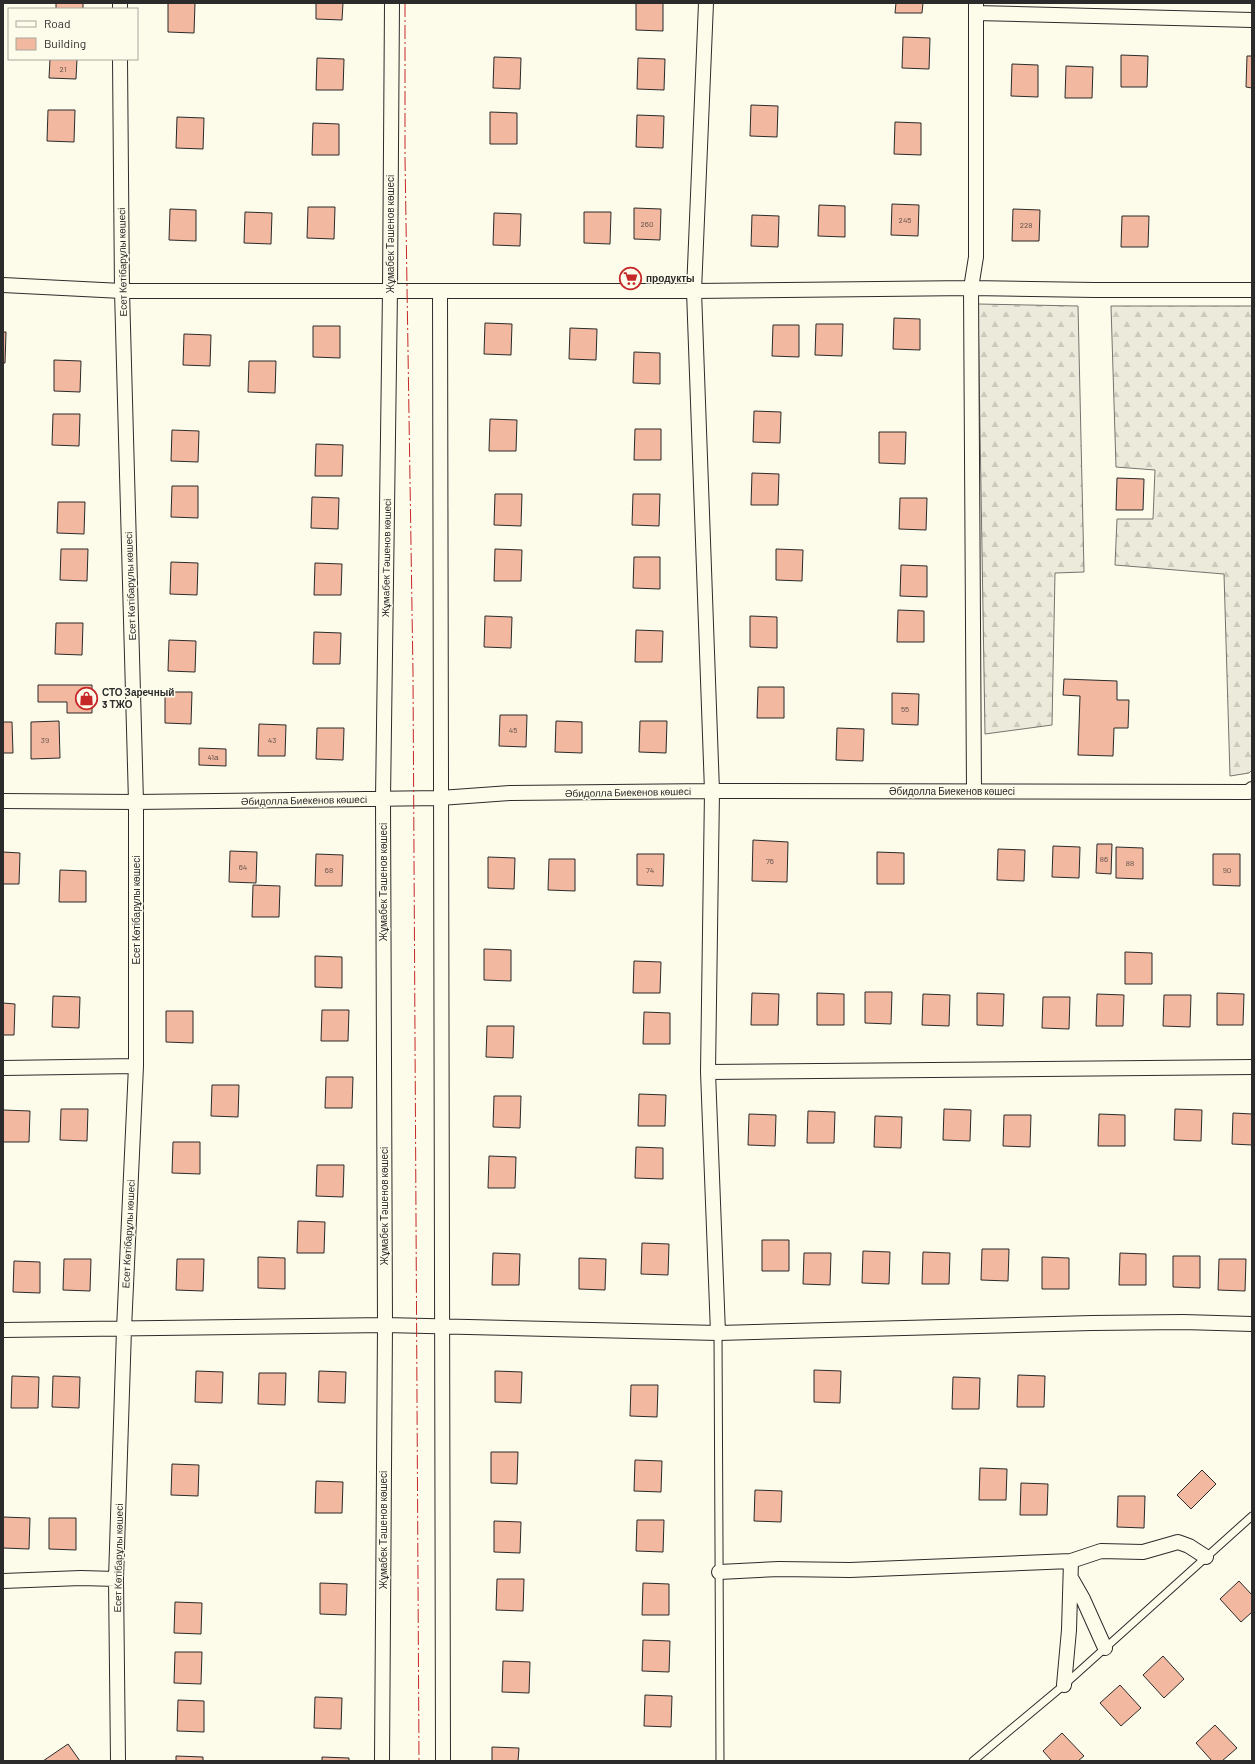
<svg xmlns="http://www.w3.org/2000/svg" width="1255" height="1764" font-family="Barlow,sans-serif">
<style>
.forest{fill:url(#forest-firs);stroke:#74746e}
.building{fill:#f2b8a0;stroke:#2b2b2b}
.lines{fill:none;stroke-linecap:round;stroke-linejoin:round}
.service-casing{stroke:#2b2b2b;stroke-width:9}
.minor-casing{stroke:#2b2b2b;stroke-width:16}
.service{stroke:#fdfbea;stroke-width:7}
.minor{stroke:#fdfbea;stroke-width:14}
.power{stroke:#c62828;stroke-width:1;stroke-dasharray:14 3 2 3;stroke-linecap:butt}
.labels{text-anchor:middle;dominant-baseline:central;stroke-width:3;stroke-linejoin:round;paint-order:stroke}
.number-label{font-size:8px;fill:#5d4e48}
.street-label{font-size:10px;fill:#2b2b2b;stroke:#fdfbea}
.poi-label{font-size:10px;font-weight:bold;fill:#2b2b2b;stroke:#fdfbea;text-anchor:start}
</style>
<defs>
<pattern id="forest-firs" width="22" height="20" patternUnits="userSpaceOnUse"><rect width="22" height="20" fill="#ecebdb"/><path d="M5 1l3.5 6h-7zM16 11l3.5 6h-7z" fill="#cbcabc"/></pattern>
</defs>
<rect width="100%" height="100%" fill="#fdfbea"/>
<path class="forest" d="M978,304L1078,306L1084,572L1055,573L1052,725L985,734Z
M1111,306H1252V770L1249,773L1230,776L1224,574L1115,565L1117,519H1153L1155,470L1116,467Z"/>
<path class="building" d="M56,3H83V9H56Z
M168,3H195L194,33L168,32Z
M316,3H343L342,20L316,19Z
M636,3H663V31L636,30Z
M896,3H923L922,13H895Z
M903,37L930,38L929,69L902,68Z
M1121,55L1148,56L1147,87H1121Z
M1247,56H1252V88L1246,87Z
M494,57L521,58L520,89L493,88Z
M317,58L344,59L343,90H316Z
M638,58L665,59L664,90L637,89Z
M50,59H77L76,79L49,78Z
M1012,64L1038,65V97L1011,96Z
M1066,66L1093,67L1092,98H1065Z
M751,105L778,106L777,137L750,136Z
M48,110H75L74,142L47,141Z
M490,112L517,113V144H490Z
M637,115L664,116L663,148L636,147Z
M177,117L204,118L203,149L176,148Z
M895,122L921,123V155L894,154Z
M313,123L339,124V155H312Z
M892,204L919,205L918,236L891,235Z
M819,205L845,206V237L818,236Z
M308,207H335L334,239L307,238Z
M634,208L661,209L660,240L634,239Z
M170,209L196,210V241L169,240Z
M1013,209L1040,210L1039,241H1012Z
M245,212L272,213L271,244L244,243Z
M584,212H611L610,244L584,243Z
M494,213L521,214L520,246L493,245Z
M752,215L779,216L778,247L751,246Z
M1122,216H1149L1148,247H1121Z
M894,318L920,319V350L893,349Z
M485,323L512,324L511,355L484,354Z
M816,324H843L842,356L815,355Z
M773,325H799V357L772,356Z
M313,326H340V358L313,357Z
M570,328L597,329L596,360L569,359Z
M3,332H6L5,363H3Z
M184,334L211,335L210,366L183,365Z
M634,352L660,353V384L633,383Z
M54,360L81,361L80,392L54,391Z
M249,361H276L275,393L248,392Z
M754,411L781,412L780,443L753,442Z
M53,414H80L79,446L52,445Z
M490,419L517,420L516,451H489Z
M635,429H661V460H634Z
M172,430L199,431L198,462L171,461Z
M879,432H906L905,464L879,463Z
M316,444L343,445L342,476H315Z
M752,473L779,474L778,505H751Z
M1117,478L1144,479L1143,510H1116Z
M172,486H198V518L171,517Z
M495,494H522L521,526L494,525Z
M633,494H660L659,526L632,525Z
M312,497L339,498L338,529L311,528Z
M900,498H927L926,530L899,529Z
M58,502H85L84,534L57,533Z
M61,549H88L87,581L60,580Z
M495,549L522,550L521,581H494Z
M776,549L803,550L802,581L776,580Z
M634,557H660V589L633,588Z
M171,562L198,563L197,595L170,594Z
M315,563L342,564L341,595H314Z
M901,565L927,566V597L900,596Z
M898,610L924,611V642H897Z
M485,616L512,617L511,648L484,647Z
M750,616L777,617V648L750,647Z
M56,623H83L82,655L55,654Z
M636,630L663,631L662,662H635Z
M314,632L341,633L340,664H313Z
M169,640L196,641L195,672L168,671Z
M1064,679L1117,681V700H1129L1128,728H1114L1113,756L1078,755L1080,696L1063,695Z
M38,685H92V713H67V702H38Z
M758,687H784V718H757Z
M165,692H192L191,724L165,723Z
M892,693L919,694L918,725L892,724Z
M500,715H527L526,747L499,746Z
M59,721L60,758L31,759V722Z
M556,721L582,722V753L555,752Z
M640,721H667L666,753L639,752Z
M3,722H12L13,753H3Z
M259,724L286,725L285,756H258Z
M317,728H344L343,760L316,759Z
M837,728L864,729L863,761L836,760Z
M199,748L226,749V766L199,765Z
M753,840L788,842L787,882L752,881Z
M1097,844H1112L1111,874L1096,873Z
M1053,846L1080,847L1079,878L1052,877Z
M1116,847L1143,848V879L1116,878Z
M998,849L1025,850L1024,881L997,880Z
M230,851L257,852L256,883L229,882Z
M3,852L20,853L19,884H3Z
M877,852L904,853V884H877Z
M316,854L343,855L342,886H315Z
M637,854H664L663,886L637,885Z
M1213,854H1240V886L1213,885Z
M488,857L515,858L514,889L488,888Z
M549,859H575V891L548,890Z
M60,870L86,871V902H59Z
M253,885L280,886L279,917H252Z
M484,949L511,950V981L484,980Z
M1125,952L1152,953V984H1125Z
M315,956L342,957V988L315,987Z
M634,961L661,962L660,993H633Z
M865,992H892L891,1024L865,1023Z
M752,993L779,994L778,1025H751Z
M817,993L844,994V1025H817Z
M977,993L1004,994L1003,1026L977,1025Z
M1217,993L1244,994L1243,1025H1217Z
M923,994L950,995L949,1026L922,1025Z
M1097,994L1124,995L1123,1026H1096Z
M1164,995H1191L1190,1027L1163,1026Z
M53,996L80,997L79,1028L52,1027Z
M1043,997H1070L1069,1029L1042,1028Z
M3,1003L15,1004L14,1035H3Z
M322,1010H349L348,1041H321Z
M166,1011H193V1043L166,1042Z
M644,1012L670,1013V1044H643Z
M487,1026H514L513,1058L486,1057Z
M326,1077H353L352,1108H325Z
M212,1085H239L238,1117L211,1116Z
M639,1094L666,1095L665,1126H638Z
M494,1096H521L520,1128L493,1127Z
M61,1109H88L87,1141L60,1140Z
M944,1109L971,1110L970,1141L943,1140Z
M1175,1109L1202,1110L1201,1141L1174,1140Z
M3,1110L30,1111L29,1142H3Z
M808,1111L835,1112L834,1143H807Z
M1233,1113L1252,1114V1145L1232,1144Z
M749,1114L776,1115L775,1146L748,1145Z
M1099,1114L1125,1115V1146H1098Z
M1004,1115H1031L1030,1147L1003,1146Z
M875,1116L902,1117L901,1148L874,1147Z
M173,1142H200V1174L172,1173Z
M636,1147L663,1148V1179L635,1178Z
M489,1156L516,1157L515,1188H488Z
M317,1165H344L343,1197L316,1196Z
M298,1221L325,1222L324,1253H297Z
M762,1240H789V1271H762Z
M642,1243L669,1244L668,1275L641,1274Z
M982,1249H1009L1008,1281L981,1280Z
M863,1251L890,1252L889,1284L862,1283Z
M923,1252L950,1253L949,1284H922Z
M493,1253L520,1254L519,1285H492Z
M804,1253H831L830,1285L803,1284Z
M1120,1253L1146,1254V1285H1119Z
M1173,1256H1200V1288L1173,1287Z
M258,1257L285,1258V1289L258,1288Z
M1042,1257L1069,1258V1289H1042Z
M579,1258L606,1259L605,1290L579,1289Z
M64,1259H91L90,1291L63,1290Z
M177,1259H204L203,1291L176,1290Z
M1219,1259H1246L1245,1291L1218,1290Z
M14,1261L40,1262V1293L13,1292Z
M814,1370L841,1371L840,1403L814,1402Z
M196,1371L223,1372L222,1403L195,1402Z
M319,1371L346,1372L345,1403L318,1402Z
M495,1371L522,1372L521,1403L495,1402Z
M259,1373H286L285,1405L258,1404Z
M1018,1375L1045,1376L1044,1407H1017Z
M12,1376L39,1377L38,1408H11Z
M53,1376L80,1377L79,1408L52,1407Z
M953,1377L980,1378L979,1409H952Z
M631,1385H658L657,1417L630,1416Z
M491,1452H518L517,1484L491,1483Z
M635,1460L662,1461L661,1492L634,1491Z
M172,1464L199,1465L198,1496L171,1495Z
M980,1468L1007,1469L1006,1500H979Z
M1202,1470L1216,1484L1191,1509L1177,1495Z
M316,1481L343,1482L342,1513H315Z
M1021,1483L1048,1484L1047,1515H1020Z
M755,1490L782,1491L781,1522L754,1521Z
M1118,1496H1145L1144,1528L1117,1527Z
M3,1517L30,1518L29,1549L3,1548Z
M49,1518H76V1550L49,1549Z
M637,1520H664L663,1552L636,1551Z
M494,1521L521,1522L520,1553L494,1552Z
M497,1579H524L523,1611L496,1610Z
M1239,1581L1252,1595V1612L1241,1622L1220,1599Z
M320,1583L347,1584L346,1615L320,1614Z
M643,1583L669,1584V1615H642Z
M175,1602L202,1603L201,1634L174,1633Z
M643,1640L670,1641L669,1672L642,1671Z
M175,1652H202L201,1684L174,1683Z
M1163,1656L1184,1679L1164,1698L1143,1675Z
M503,1661L530,1662L529,1693L502,1692Z
M1120,1685L1141,1708L1121,1726L1100,1703Z
M645,1695L672,1696L671,1727L644,1726Z
M315,1697L342,1698L341,1729L314,1728Z
M178,1700L204,1701V1732L177,1731Z
M1215,1725L1237,1748L1222,1761H1212L1196,1743Z
M1062,1733L1084,1756L1078,1761H1052L1043,1751Z
M68,1744L80,1761H43Z
M492,1747L519,1748L518,1761H492Z
M176,1756L203,1757V1761H176Z
M322,1757L349,1758V1761H322Z"/>
<g class="lines">
<defs>
<path id="service" d="M718,1333L720,1761
M973,1761L1064,1685L1252,1516"/>
<path id="minor" d="M120,3V9
M706,3L694,291L712,791L708,1072L718,1333
M976,13L1252,20
M3,285L122,291H694L971,288L1095,290H1252
M440,291L443,1761
M974,791L971,288L976,257V3
M3,801L136,802L440,798L510,793L712,791L1249,792L1252,789
M3,1068L136,1066
M708,1072L1252,1067
M3,1330L385,1325L718,1333L1092,1323L1183,1322L1252,1324
M719,1572L779,1569L850,1570L1071,1561L1101,1551L1143,1552L1178,1542L1189,1546L1206,1557
M1071,1578L1083,1599L1105,1648
M3,1581L81,1578L116,1579
M1064,1685L1069,1630L1071,1561
M118,1761L116,1579L124,1329L136,1066V802L122,291L120,59
M382,1761L385,1325L383,799L390,291L392,3"/>
</defs>
<use href="#service" class="service-casing"/>
<use href="#minor" class="minor-casing"/>
<use href="#service" class="service"/>
<use href="#minor" class="minor"/>
<path class="power" d="M405,3V157L413,674L419,1761"/>
</g>
<defs>
<symbol id="supermarket-ring" viewBox="-11 -11 22 22"><circle r="9.5" fill="#fdfbea" stroke="#c62828" stroke-width="1.5"/><path d="M-6-5.5h2.5l.6 2H6L4.5 2H-2.5L-4.4-4H-6ZM-1.5 3.2a1.3 1.3 0 1 0 .1 0ZM3 3.2a1.3 1.3 0 1 0 .1 0Z" fill="#c62828"/></symbol>
<symbol id="shop-ring" viewBox="-11 -11 22 22"><circle r="9.5" fill="#fdfbea" stroke="#c62828" stroke-width="1.5"/><path d="M-5-2.5h2.3a2.7 3.5 0 0 1 5.4 0H5L5.5 6h-11ZM-1.5-2.5h3a1.5 2.3 0 0 0-3 0Z" fill="#c62828"/></symbol>
</defs>
<g fill-rule="evenodd">
<use href="#supermarket-ring" x="618" y="266" width="25" height="25"/>
<use href="#shop-ring" x="74" y="686" width="25" height="25"/>
</g>
<g class="labels">
<g class="number-label">
<text x="63" y="69">21</text>
<text x="905" y="220">245</text>
<text x="647" y="224">260</text>
<text x="1026" y="225">228</text>
<text x="905" y="709">55</text>
<text x="513" y="730">45</text>
<text x="45" y="740">39</text>
<text x="272" y="740">43</text>
<text x="213" y="757">41а</text>
<text x="1104" y="859">86</text>
<text x="770" y="861">76</text>
<text x="1130" y="863">88</text>
<text x="243" y="867">64</text>
<text x="329" y="870">68</text>
<text x="650" y="870">74</text>
<text x="1227" y="870">90</text>
</g>
<g class="street-label">
<text transform="translate(390 234) rotate(-90)">Жұмабек Тәшенов көшесі</text>
<text transform="translate(122 262) rotate(-91)">Есет Көтібарұлы көшесі</text>
<text transform="translate(386 558) rotate(-89)">Жұмабек Тәшенов көшесі</text>
<text transform="translate(130 586) rotate(-92)">Есет Көтібарұлы көшесі</text>
<text x="952" y="791">Әбидолла Биекенов көшесі</text>
<text transform="translate(628 792) rotate(-1)">Әбидолла Биекенов көшесі</text>
<text transform="translate(304 800) rotate(-1)">Әбидолла Биекенов көшесі</text>
<text transform="translate(383 882) rotate(-90)">Жұмабек Тәшенов көшесі</text>
<text transform="translate(136 910) rotate(-90)">Есет Көтібарұлы көшесі</text>
<text transform="translate(384 1206) rotate(-90)">Жұмабек Тәшенов көшесі</text>
<text transform="translate(128 1234) rotate(-87)">Есет Көтібарұлы көшесі</text>
<text transform="translate(383 1530) rotate(-90)">Жұмабек Тәшенов көшесі</text>
<text transform="translate(118 1558) rotate(-89)">Есет Көтібарұлы көшесі</text>
</g>
<g class="poi-label">
<text x="646" y="278">продукты</text>
<text x="102" y="692">СТО Заречный<tspan x="102" dy="12">3 ТЖО</tspan></text>
</g>
</g>
<rect width="1255" height="1764" fill="none" stroke="#2b2b2b" stroke-width="8"/>
<rect x="8" y="8" width="130" height="52" fill="#fdfbea" stroke="#a9a89e"/>
<rect x="16" y="21" width="20" height="6" fill="#fdfbea" stroke="#a9a89e"/>
<text x="44" y="28" font-size="12" fill="#2b2b2b">Road</text>
<rect x="16" y="38" width="20" height="12" fill="#f2b8a0" stroke="#a9a89e"/>
<text x="44" y="48" font-size="12" fill="#2b2b2b">Building</text>
</svg>
